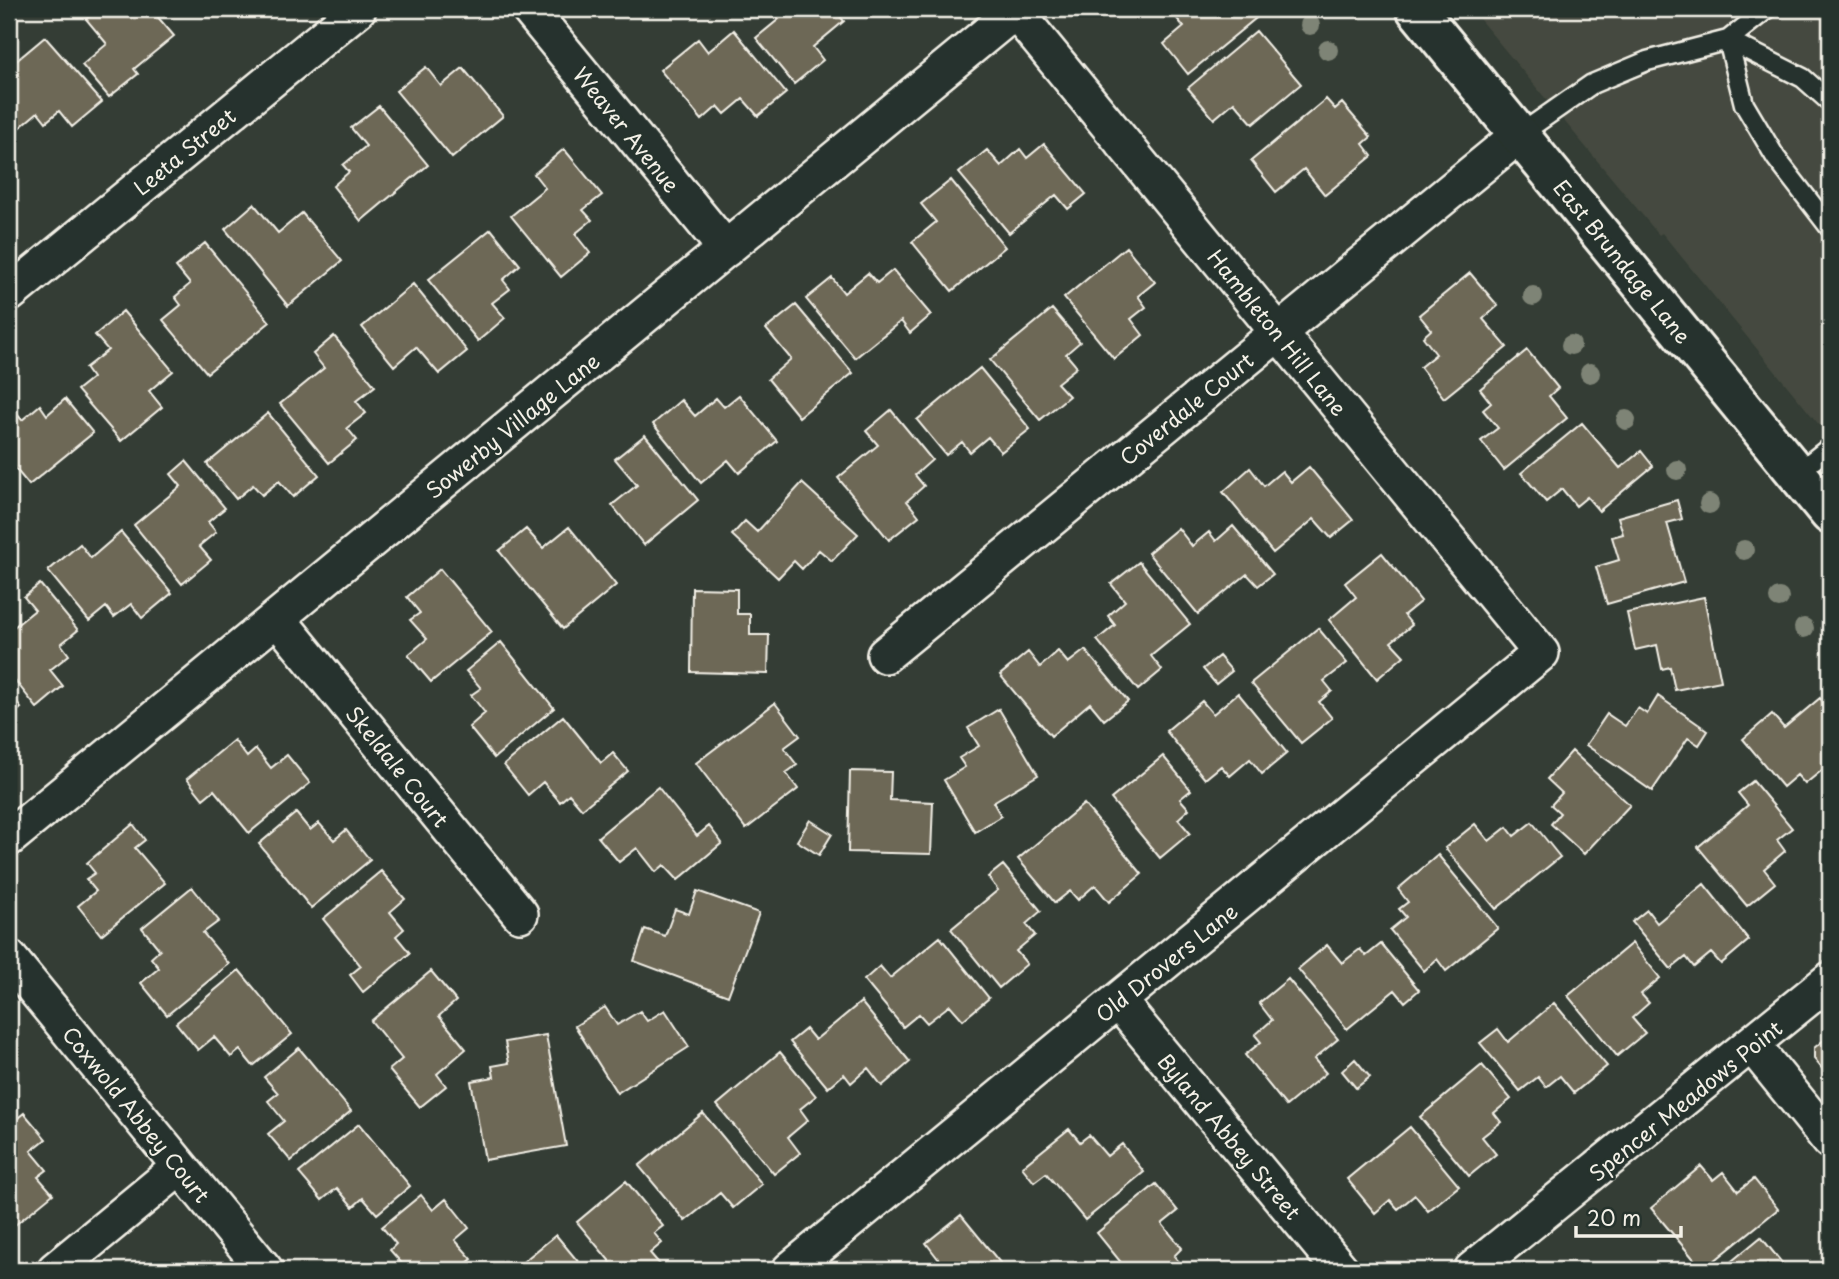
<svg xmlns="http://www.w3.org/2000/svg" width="1839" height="1279" font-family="'Playpen Sans',sans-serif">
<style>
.built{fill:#454a3f}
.building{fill:#6d6756;stroke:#f4f1e8;stroke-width:2}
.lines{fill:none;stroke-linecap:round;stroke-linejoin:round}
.lane-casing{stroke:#f4f1e8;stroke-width:23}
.street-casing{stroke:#f4f1e8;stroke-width:40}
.secondary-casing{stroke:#f4f1e8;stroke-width:44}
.lane{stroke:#26332d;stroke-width:18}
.street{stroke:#26332d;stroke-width:35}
.secondary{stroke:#26332d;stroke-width:38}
.tree{fill:#7e8476}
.labels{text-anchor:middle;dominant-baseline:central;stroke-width:5;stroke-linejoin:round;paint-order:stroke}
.street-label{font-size:21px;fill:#f4f1e8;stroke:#26332d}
</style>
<rect width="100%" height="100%" fill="#343d35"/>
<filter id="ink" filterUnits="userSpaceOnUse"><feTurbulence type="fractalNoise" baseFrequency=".0143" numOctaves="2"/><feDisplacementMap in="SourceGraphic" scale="14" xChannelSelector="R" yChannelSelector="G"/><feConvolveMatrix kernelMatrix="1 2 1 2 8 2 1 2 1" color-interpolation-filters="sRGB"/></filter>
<g filter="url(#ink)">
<path class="built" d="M1471,9H1830V438L1662,233L1659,235Z"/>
<path class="building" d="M99,9H151L174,36L134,69L138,74L109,97L82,65L107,44L86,19Z
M771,9H834L844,21L813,47L823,60L794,84L756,38L779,19Z
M1169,9H1249L1256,18L1188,74L1164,44L1184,27Z
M734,30L786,93L758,116L743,99L725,114L718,106L702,120L660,70L698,39L708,52Z
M1256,31L1301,84L1253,124L1234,102L1214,119L1188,88Z
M45,37L102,102L72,127L59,111L46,122L38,112L19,128L9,115V67Z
M426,67L441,86L463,68L503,116L452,158L396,91Z
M1326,99L1335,109L1342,103L1371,137L1363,144L1372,156L1325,195L1304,169L1276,192L1251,161Z
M379,106L428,165L361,221L333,186L349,172L343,165L366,146L351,128Z
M1044,144L1086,194L1068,209L1056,195L1009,233L959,173L987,150L1001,166L1020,149L1027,158Z
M564,149L602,195L583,210L592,220L575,234L590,253L561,277L511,216L545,188L534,174Z
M951,180L1005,247L952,291L912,242L936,222L921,204Z
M254,204L278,233L302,213L342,261L288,306L225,229Z
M491,229L520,265L503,280L510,289L492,303L505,318L478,341L428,280Z
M205,243L270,322L207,373L163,320L181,305L175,297L190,284L176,267Z
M1126,247L1155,282L1138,296L1146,307L1131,319L1143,335L1114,359L1064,298Z
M893,270L931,315L910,333L901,321L855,358L806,299L832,278L844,293L868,273L877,283Z
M1470,273L1498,306L1483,319L1507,347L1444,398L1420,367L1436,354L1423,337L1431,330L1419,315Z
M413,284L467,351L439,374L416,347L394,366L362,327Z
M796,305L853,373L799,417L768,379L791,359L766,329Z
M1052,309L1080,342L1066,354L1077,367L1057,383L1069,396L1040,420L990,360Z
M123,311L173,371L149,391L162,407L121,441L77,390L92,378L85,368L108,350L95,335Z
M334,336L375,386L356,401L366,413L347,428L357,440L329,463L280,404L324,368L313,354Z
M1527,350L1558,388L1549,396L1567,418L1504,470L1481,441L1498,428L1483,410L1491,403L1480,389Z
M980,368L1030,429L1001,452L988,437L970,452L962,442L946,455L917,420Z
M739,395L777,441L739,473L728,460L701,483L653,424L681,400L695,416L716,398L724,407Z
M65,399L93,433L29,485L9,461V405L22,420L40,405L47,415Z
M891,410L932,460L915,475L924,486L907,501L919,516L889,540L838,478L878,445L866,431Z
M268,413L319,475L293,497L279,481L262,495L253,485L236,499L207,464Z
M1582,423L1620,468L1641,451L1653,466L1599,511L1587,497L1576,506L1562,489L1546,502L1521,473Z
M645,435L698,500L644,545L612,505L637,485L615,459Z
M186,461L225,508L208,522L216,532L199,546L211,560L182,584L134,525L181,486L171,474Z
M1309,467L1353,520L1331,538L1314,519L1273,553L1223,492L1250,468L1264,486L1282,471L1291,482Z
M802,483L858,534L832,561L819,550L802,569L794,561L778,578L732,535L745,521L757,532Z
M1677,500L1682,519L1667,523L1684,582L1607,604L1596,567L1619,560L1612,537L1623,534L1618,517Z
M1233,526L1273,574L1258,586L1247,574L1198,614L1148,553L1178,528L1192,546L1209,532L1216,541Z
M569,527L616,585L563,629L499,551L526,529L543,548Z
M121,532L172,593L142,618L131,604L114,617L106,607L89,621L48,571L80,544L91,558Z
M1382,553L1421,601L1404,615L1412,625L1391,642L1404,656L1377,679L1329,620L1356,597L1345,583Z
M1139,562L1190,624L1151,656L1162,670L1138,690L1097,640L1115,625L1108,616L1125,601L1111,584Z
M440,569L492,632L431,682L408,655L427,639L410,620L420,613L407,597Z
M40,584L78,630L61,644L69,655L50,670L63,686L37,708L9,673V631L35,610L24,597Z
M692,588L737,589V614H750V635H769L768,674L691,672Z
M1704,597L1721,681L1675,690L1670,667L1662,669L1657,645L1635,650L1627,613Z
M1318,628L1347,663L1324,681L1332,691L1319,702L1332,718L1301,743L1251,683Z
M501,642L554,708L494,758L469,727L485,713L471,695L481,688L466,671Z
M1085,650L1128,701L1104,720L1090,703L1051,736L1000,675L1028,652L1040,667L1058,651L1068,663Z
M1219,656L1232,671L1216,684L1203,669Z
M9,693L21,708L9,718Z
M1238,693L1287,753L1262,774L1250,759L1230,776L1221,766L1205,779L1166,731L1202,701L1213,714Z
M1658,696L1708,731L1699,745L1688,738L1652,791L1586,745L1607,714L1625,726L1638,708L1647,714Z
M1820,698L1830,710V772L1826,767L1805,784L1797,775L1783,787L1743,739L1772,714L1784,728Z
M775,703L800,736L784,748L797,765L786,773L798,789L746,829L696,763Z
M999,709L1038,775L993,802L1001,816L975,832L944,780L965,767L959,758L979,746L968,728Z
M563,716L601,763L613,753L628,771L582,809L569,794L560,802L543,782L528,795L504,765Z
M234,740L247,757L256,749L271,768L287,755L310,783L249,833L214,790L203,799L187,779Z
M1572,751L1630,805L1584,854L1551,824L1560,813L1551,805L1562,793L1547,779Z
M1163,756L1191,790L1180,799L1189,809L1178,819L1190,833L1160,858L1111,799Z
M850,771L891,772L890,800L933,802L931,854L848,852Z
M1753,781L1792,828L1777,840L1785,851L1764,869L1775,883L1747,906L1698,847L1748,805L1738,793Z
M658,787L697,836L709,826L722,843L678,880L664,865L656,872L637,848L619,862L598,837Z
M1084,804L1142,874L1109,902L1095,885L1078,900L1070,891L1055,903L1018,859Z
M296,813L310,830L319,823L334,840L346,830L370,860L311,908L259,844Z
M810,820L832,834L819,855L797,841Z
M1532,822L1560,857L1496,909L1445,848L1475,824L1489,841L1507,827L1514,836Z
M133,824L145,840L135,848L165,883L101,935L78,906L96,891L86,879L95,873L87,863Z
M1438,855L1498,928L1446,971L1437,959L1424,971L1390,930L1406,917L1399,909L1408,902L1398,889Z
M1003,865L1041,911L1026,924L1035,935L1016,951L1027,964L999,988L951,929L998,890L988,877Z
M381,871L405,899L390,912L404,929L396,936L410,953L363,992L350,975L361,966L323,919Z
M1704,884L1749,940L1721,964L1711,953L1694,967L1686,957L1671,969L1632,922L1647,910L1657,923Z
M192,887L219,921L203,933L229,964L167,1015L141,983L159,968L151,958L160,950L142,928Z
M697,891L759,913L728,996L634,961L645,929L665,936L675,909L689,914Z
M940,937L989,998L963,1020L950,1005L927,1023L919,1014L903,1027L864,980L880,966L890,978Z
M1632,943L1660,978L1641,994L1649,1003L1632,1018L1645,1033L1617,1056L1568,996Z
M1381,944L1419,990L1405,1002L1395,990L1347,1029L1298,969L1327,945L1342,963L1360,949L1366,956Z
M239,970L292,1034L253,1066L240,1050L231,1057L214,1037L198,1050L176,1023Z
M431,971L456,1001L439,1016L466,1049L437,1074L446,1086L420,1107L389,1070L402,1059L371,1021Z
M1288,979L1338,1039L1314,1059L1326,1073L1286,1106L1245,1055L1261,1042L1255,1035L1272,1020L1259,1003Z
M861,1002L910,1062L882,1086L868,1068L851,1083L844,1074L828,1088L790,1042L806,1029L815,1040Z
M1554,1003L1607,1066L1574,1093L1560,1076L1546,1087L1538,1077L1520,1091L1480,1043L1498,1029L1508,1042Z
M605,1007L617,1025L640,1011L647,1021L665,1010L689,1047L617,1093L575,1026Z
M546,1035L566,1146L485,1160L471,1081L494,1077L492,1066L509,1063L505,1042Z
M1830,1035V1078L1814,1059V1048Z
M299,1048L351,1111L291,1161L268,1134L284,1121L268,1101L278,1093L264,1077Z
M780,1052L816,1096L800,1109L808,1120L788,1137L800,1153L774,1174L717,1105Z
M1355,1059L1370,1077L1356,1088L1342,1071Z
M1482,1065L1511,1099L1494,1113L1501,1122L1482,1137L1496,1154L1469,1176L1420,1117Z
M24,1113L46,1139L31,1151L47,1170L38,1177L53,1194L9,1230V1125Z
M703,1113L762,1184L733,1208L720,1193L685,1221L639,1166Z
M359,1124L410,1186L377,1214L363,1198L353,1207L337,1188L322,1200L299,1173Z
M1410,1127L1459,1186L1428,1211L1415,1195L1398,1209L1390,1200L1375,1213L1347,1179Z
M1069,1129L1080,1142L1089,1135L1107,1156L1122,1144L1144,1172L1085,1220L1046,1173L1034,1182L1022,1167Z
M1701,1166L1713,1180L1723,1172L1738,1191L1754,1179L1778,1209L1703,1270L1651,1208Z
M626,1181L663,1226L654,1233L662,1243L650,1253L663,1268L660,1270H617L577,1222Z
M1156,1184L1178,1211L1162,1224L1182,1248L1174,1256L1186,1270H1127L1097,1233Z
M421,1195L433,1210L446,1199L469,1228L455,1240L472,1259L458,1270H400L405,1267L390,1250L396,1244L382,1227Z
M961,1215L1006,1270H934L931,1266L939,1260L926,1243Z
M556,1235L585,1270H513Z
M1761,1237L1782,1263L1774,1270H1721Z"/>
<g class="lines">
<defs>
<path id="lane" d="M1767,9L1728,40L1803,78L1830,102
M1519,135L1592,84L1647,61L1728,40L1744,104L1776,158L1830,228
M1797,473L1830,447"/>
<path id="street" d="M529,9L726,249
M9,294L358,9
M277,618L520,914
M885,655L1519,135
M9,838L1015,11L1541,653L790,1270
M9,958L265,1270
M1118,1001L1341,1270
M1753,1046L1830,1141
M55,1270L180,1167
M1472,1270L1830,980"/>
<path id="secondary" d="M1416,9L1830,514"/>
</defs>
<use href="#lane" class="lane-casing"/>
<use href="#street" class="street-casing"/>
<use href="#secondary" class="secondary-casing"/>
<use href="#lane" class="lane"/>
<use href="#street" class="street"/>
<use href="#secondary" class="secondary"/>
</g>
<g class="tree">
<circle cx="1310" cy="25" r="10"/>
<circle cx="1328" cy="50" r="10"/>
<circle cx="1533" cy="296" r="10"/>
<circle cx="1571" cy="345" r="10"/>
<circle cx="1590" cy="373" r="10"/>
<circle cx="1626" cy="420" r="10"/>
<circle cx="1677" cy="470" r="10"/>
<circle cx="1709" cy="504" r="10"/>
<circle cx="1744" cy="550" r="10"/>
<circle cx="1779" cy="598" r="10"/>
<circle cx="1804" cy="628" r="10"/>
</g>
</g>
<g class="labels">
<g class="street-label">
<text transform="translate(627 129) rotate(51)">Weaver Avenue</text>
<text transform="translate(184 151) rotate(-39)">Leeta Street</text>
<text transform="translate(1623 261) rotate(51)">East Brundage Lane</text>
<text transform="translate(1278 332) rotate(51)">Hambleton Hill Lane</text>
<text transform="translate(1186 408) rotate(-39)">Coverdale Court</text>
<text transform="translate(512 425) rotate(-39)">Sowerby Village Lane</text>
<text transform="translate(398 766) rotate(51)">Skeldale Court</text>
<text transform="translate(1166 962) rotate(-39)">Old Drovers Lane</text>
<text transform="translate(1685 1100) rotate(-39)">Spencer Meadows Point</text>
<text transform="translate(137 1114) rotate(51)">Coxwold Abbey Court</text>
<text transform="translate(1230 1136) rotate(50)">Byland Abbey Street</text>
</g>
</g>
<rect width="1839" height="1279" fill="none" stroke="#26332d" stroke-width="35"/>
<rect x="18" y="18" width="1804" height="1244" fill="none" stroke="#f4f1e8" stroke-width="2.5" filter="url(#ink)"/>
<path d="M1576 1226v10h105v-10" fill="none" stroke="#f4f1e8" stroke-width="3.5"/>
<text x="1587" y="1226" font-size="21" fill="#f4f1e8" stroke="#26332d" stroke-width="5" paint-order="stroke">20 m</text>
</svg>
